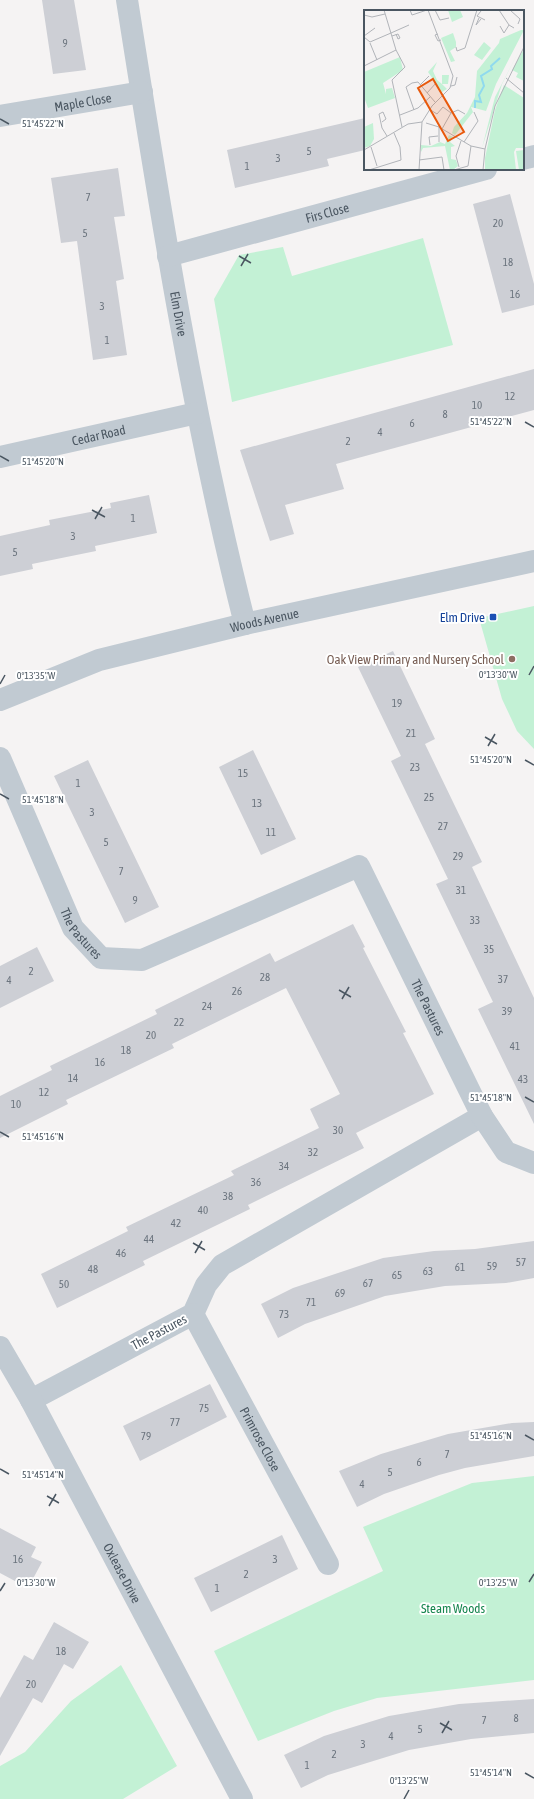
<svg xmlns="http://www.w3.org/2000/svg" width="534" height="1799" font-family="'Asap Condensed',sans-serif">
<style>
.green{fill:#c3f1d5}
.building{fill:#cdcfd5}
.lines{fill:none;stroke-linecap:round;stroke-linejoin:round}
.minor{stroke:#c1cad2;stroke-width:22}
.tertiary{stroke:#c1cad2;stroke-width:22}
.ticks{fill:none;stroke:#4a5661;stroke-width:1.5}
.transit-dot{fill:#1a4fb4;stroke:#fff;stroke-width:1.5}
.education-dot{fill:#8d6e63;stroke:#fff;stroke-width:1.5}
.labels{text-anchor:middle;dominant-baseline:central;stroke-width:4;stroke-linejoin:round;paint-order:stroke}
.number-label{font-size:11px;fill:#6b747e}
.street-label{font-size:13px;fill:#4a5661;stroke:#fff}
.transit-label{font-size:13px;fill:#164399;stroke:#fff;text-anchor:end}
.education-label{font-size:13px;fill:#785e54;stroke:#fff;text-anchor:end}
.park-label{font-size:13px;fill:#17864f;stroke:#fff}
.inset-river{fill:none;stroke:#90daee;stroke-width:2}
.inset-road{fill:none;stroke:#b1b4b9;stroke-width:1}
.view{fill:#e8590c;fill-opacity:0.15;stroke:#e8590c;stroke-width:2}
.inset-edge{fill:none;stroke:#4a5661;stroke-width:2}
.ticks-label{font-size:10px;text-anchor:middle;fill:#4a5661;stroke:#fff;stroke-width:4;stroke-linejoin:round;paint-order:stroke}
</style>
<rect width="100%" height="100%" fill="#f5f3f3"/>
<path class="green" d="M423,238L453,345L232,402L214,299L239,255L283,247L292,276Z
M534,606V749L517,731L502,699L479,618Z
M534,1476V1680L377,1698L334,1711L258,1741L214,1651L383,1571L363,1527L472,1483Z
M121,1665L177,1766L123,1799H0V1766L25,1752L71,1701Z"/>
<path class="building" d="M42,0H74L86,70L53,74Z
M365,118V150L327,159L329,166L235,188L227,150Z
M118,168L125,216L114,217L124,279L116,281L127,355L93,360L77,241L61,243L51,178Z
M510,194L534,284V305L502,313L473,204Z
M534,369V410L336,464L344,489L285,505L294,534L270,541L240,450Z
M149,495L157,533L95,546L96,551L32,564L33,569L0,576V536L50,525L49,520L111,508L110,503Z
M393,651L435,739L425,744L482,862L472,867L534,998V1124L478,1009L493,1002L436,884L448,879L391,761L401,756L358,667Z
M253,750L296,839L261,855L219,767Z
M88,760L159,907L125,923L54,776Z
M353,924L365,947L363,948L406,1032L403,1033L434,1094L356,1133L364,1148L248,1205L250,1209L143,1261L145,1265L57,1308L41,1274L128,1231L126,1227L234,1175L231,1171L319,1128L310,1109L340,1094L286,988L172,1044L174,1048L66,1100L68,1104L0,1138V1096L52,1070L50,1066L157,1014L155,1010L270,953L275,962Z
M37,947L54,981L0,1008V966Z
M534,1241V1278L506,1283L445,1286L385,1296L305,1324L278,1338L261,1304L293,1288L383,1258L434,1251L475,1249Z
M210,1384L227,1417L140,1461L123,1426Z
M534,1422V1456L465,1468L439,1475L384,1494L357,1507L339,1471L381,1454L448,1434L512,1423Z
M0,1528L36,1547L31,1557L42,1562L28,1588L0,1573Z
M282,1535L298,1569L211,1612L194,1578Z
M54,1622L89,1642L73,1669L64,1664L42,1703L33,1698L0,1756V1698L24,1655L33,1660Z
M534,1699V1733L471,1739L409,1750L328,1775L301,1788L284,1755L324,1736L389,1716L459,1704Z"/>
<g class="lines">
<g class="minor">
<path id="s1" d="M127,0C160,210 193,419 245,624"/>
<path id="s2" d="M0,116L142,92"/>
<path d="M523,159L534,156"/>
<path id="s3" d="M168,256L486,169"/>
<path id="s4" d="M0,457L197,413"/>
<path id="s5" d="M0,758L73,928L101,958L142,960L359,866L482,1116L222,1265L206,1285L193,1314L31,1400"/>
<path d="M482,1116L506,1152L534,1163"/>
<path id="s6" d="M193,1314L328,1564"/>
</g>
<g class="tertiary">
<path id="s7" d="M0,700L99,660L245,624L534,561"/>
<path id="s8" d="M0,1347L31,1400L242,1799"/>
</g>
</g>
<path class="ticks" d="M0,119L9,124M239,256L251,263M241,266L248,254M525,422L534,427M0,456L9,461M92,510L105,517M95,519L102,507M529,675L534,666M0,684L5,675M485,737L497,744M488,746L495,734M525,760L534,765M0,794L9,799M339,990L351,997M342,999L349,987M525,1097L534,1102M0,1132L9,1137M193,1243L205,1250M195,1253L202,1241M525,1435L534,1440M0,1469L9,1474M47,1496L59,1503M49,1506L56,1494M529,1582L534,1574M0,1591L5,1583M440,1723L452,1730M442,1733L449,1721M525,1773L534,1778M404,1799L409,1790"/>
<rect class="transit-dot" x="489" y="613" width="8" height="8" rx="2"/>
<circle class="education-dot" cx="512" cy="659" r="4"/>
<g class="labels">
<g class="number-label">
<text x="65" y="43">9</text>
<text x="309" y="151">5</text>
<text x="278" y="158">3</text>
<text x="247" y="166">1</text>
<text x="88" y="197">7</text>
<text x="498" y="223">20</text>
<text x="85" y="233">5</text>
<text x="508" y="262">18</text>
<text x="515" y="294">16</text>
<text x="102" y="306">3</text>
<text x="107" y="340">1</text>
<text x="510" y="396">12</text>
<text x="477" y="405">10</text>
<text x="445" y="414">8</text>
<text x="412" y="423">6</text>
<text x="380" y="432">4</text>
<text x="348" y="441">2</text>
<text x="133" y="518">1</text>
<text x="73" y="536">3</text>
<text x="15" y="552">5</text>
<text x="397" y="703">19</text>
<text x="411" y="733">21</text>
<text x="415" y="767">23</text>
<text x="243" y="773">15</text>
<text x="78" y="783">1</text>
<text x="429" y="797">25</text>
<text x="257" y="803">13</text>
<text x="92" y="812">3</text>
<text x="443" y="826">27</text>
<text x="271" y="832">11</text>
<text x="106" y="842">5</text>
<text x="458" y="856">29</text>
<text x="121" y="871">7</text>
<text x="461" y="890">31</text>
<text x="135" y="900">9</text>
<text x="475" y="920">33</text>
<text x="489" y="949">35</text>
<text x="31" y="971">2</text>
<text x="265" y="977">28</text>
<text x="503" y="979">37</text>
<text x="9" y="980">4</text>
<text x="237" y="991">26</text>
<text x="207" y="1006">24</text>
<text x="507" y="1011">39</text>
<text x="179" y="1022">22</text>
<text x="151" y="1035">20</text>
<text x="515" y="1046">41</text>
<text x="126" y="1050">18</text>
<text x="100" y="1062">16</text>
<text x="73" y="1078">14</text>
<text x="523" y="1079">43</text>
<text x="44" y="1092">12</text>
<text x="16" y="1104">10</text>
<text x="338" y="1130">30</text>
<text x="313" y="1152">32</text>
<text x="284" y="1166">34</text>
<text x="256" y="1182">36</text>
<text x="228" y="1196">38</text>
<text x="203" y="1210">40</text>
<text x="176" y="1223">42</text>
<text x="149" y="1239">44</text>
<text x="121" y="1253">46</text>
<text x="521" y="1262">57</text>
<text x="492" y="1266">59</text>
<text x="460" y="1267">61</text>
<text x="93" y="1269">48</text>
<text x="428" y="1271">63</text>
<text x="397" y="1275">65</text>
<text x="368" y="1283">67</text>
<text x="64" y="1284">50</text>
<text x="340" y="1293">69</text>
<text x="311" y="1302">71</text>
<text x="284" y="1314">73</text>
<text x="204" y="1408">75</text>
<text x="175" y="1422">77</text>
<text x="146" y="1436">79</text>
<text x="447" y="1454">7</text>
<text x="419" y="1462">6</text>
<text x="390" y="1472">5</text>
<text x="362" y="1484">4</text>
<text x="18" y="1559">16</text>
<text x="275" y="1559">3</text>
<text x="246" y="1574">2</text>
<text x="217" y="1588">1</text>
<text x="61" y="1651">18</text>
<text x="31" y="1684">20</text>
<text x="516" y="1718">8</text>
<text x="484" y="1720">7</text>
<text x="420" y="1729">5</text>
<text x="391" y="1736">4</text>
<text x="363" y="1744">3</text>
<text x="334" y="1754">2</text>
<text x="307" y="1765">1</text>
</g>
<g class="street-label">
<text stroke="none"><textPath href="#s2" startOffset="84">Maple Close</textPath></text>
<text stroke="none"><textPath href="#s3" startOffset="165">Firs Close</textPath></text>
<text stroke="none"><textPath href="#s1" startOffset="318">Elm Drive</textPath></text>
<text stroke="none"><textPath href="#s4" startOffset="101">Cedar Road</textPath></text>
<text stroke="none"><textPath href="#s7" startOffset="277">Woods Avenue</textPath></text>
<text stroke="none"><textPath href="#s5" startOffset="194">The Pastures</textPath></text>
<text stroke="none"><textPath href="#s5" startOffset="661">The Pastures</textPath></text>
<text transform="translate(159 1332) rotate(-28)">The Pastures</text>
<text stroke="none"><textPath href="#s6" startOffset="142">Primrose Close</textPath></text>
<text stroke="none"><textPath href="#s8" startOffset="257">Oxlease Drive</textPath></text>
</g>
<g class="transit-label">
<text x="485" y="617">Elm Drive</text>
</g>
<g class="education-label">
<text x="504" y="659">Oak View Primary and Nursery School</text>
</g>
<g class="park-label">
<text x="453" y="1608">Steam Woods</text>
</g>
</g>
<g transform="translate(364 10)">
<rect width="160" height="160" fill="#f5f3f3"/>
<path d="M84,0H96L99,7L88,12ZM157,20H160L132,74L122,101L107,97L109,102L91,125L88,123L90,117L103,103L111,87L113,61L135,33L136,29ZM89,23L92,32V37L86,41L91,51L87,52L77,28ZM160,31L138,74L118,138L131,87ZM120,32L127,38L118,50L110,45ZM160,39L159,48L160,71L152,67L154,63L148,60ZM36,47L39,60L19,73L22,84V79L28,78L31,88L4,98L0,87V62ZM73,52L69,61L73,70L78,74V65H85L84,74H78L83,79L78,82L64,62ZM140,75L160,88V138H152L150,142L152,160H121V148L131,100ZM9,113L10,129L6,136L0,138V117ZM85,125L89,127L86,132L91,136L87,137V149L92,150L94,156L89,160H86L81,136L59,138L57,142V135L67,136L76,132L81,134ZM160,140V160H155L152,141Z" fill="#c3f1d5"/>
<path class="inset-river" d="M111,98V91L117,92L115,85L120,76L117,66L128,59L127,56L136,48"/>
<path class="inset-road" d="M20,0L32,40L41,57L28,70L38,117M46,0L48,5L63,0M71,0L76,10L85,8M135,0L145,15L150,18M146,0L156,9L154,14M117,1L113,6L121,10M0,5L8,7L21,4M115,8L112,15L117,9M136,16L140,23L145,15M27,23L45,15M74,24L71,25L74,31L77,30M0,26L11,18M28,26L34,24L36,28L34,29L32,24M0,27L6,32L27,23M6,33L13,50M92,37L93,41L101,38L113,0M0,56L32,40M142,68L160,83M56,75L65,66M87,76L91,75L93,67M63,83L72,73M65,99L73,104L79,97L87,103L78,119M50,100L42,77L48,73L54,72L71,92M87,103L94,100L101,104M36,105L54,98L66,87M18,112L22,109L19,102L15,104L18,118L23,126M62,113L75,117L107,136L121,139M75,132V117M100,132L114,111L110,102M66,135L65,127L74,126M7,137L13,156M0,140L44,114L58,112M55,150L78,147L80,160M95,157L92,146L97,131M5,160L37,150L36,137L30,123M55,160L58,112L68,96L86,78L89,66L64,0M90,160L104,156L107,136M119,160L121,139L131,96L160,37"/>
<path class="view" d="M69,69L100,122L84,131L54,78Z"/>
<rect width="160" height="160" class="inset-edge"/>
</g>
<g class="ticks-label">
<text x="43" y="127">51°45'22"N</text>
<text x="491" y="425">51°45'22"N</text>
<text x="43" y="465">51°45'20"N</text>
<text x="498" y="678">0°13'30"W</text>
<text x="36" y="679">0°13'35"W</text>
<text x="491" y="763">51°45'20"N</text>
<text x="43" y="803">51°45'18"N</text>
<text x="491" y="1101">51°45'18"N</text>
<text x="43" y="1140">51°45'16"N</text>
<text x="491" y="1439">51°45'16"N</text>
<text x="43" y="1478">51°45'14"N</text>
<text x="498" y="1586">0°13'25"W</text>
<text x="36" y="1586">0°13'30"W</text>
<text x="491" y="1776">51°45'14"N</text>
<text x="409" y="1784">0°13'25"W</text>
</g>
</svg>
